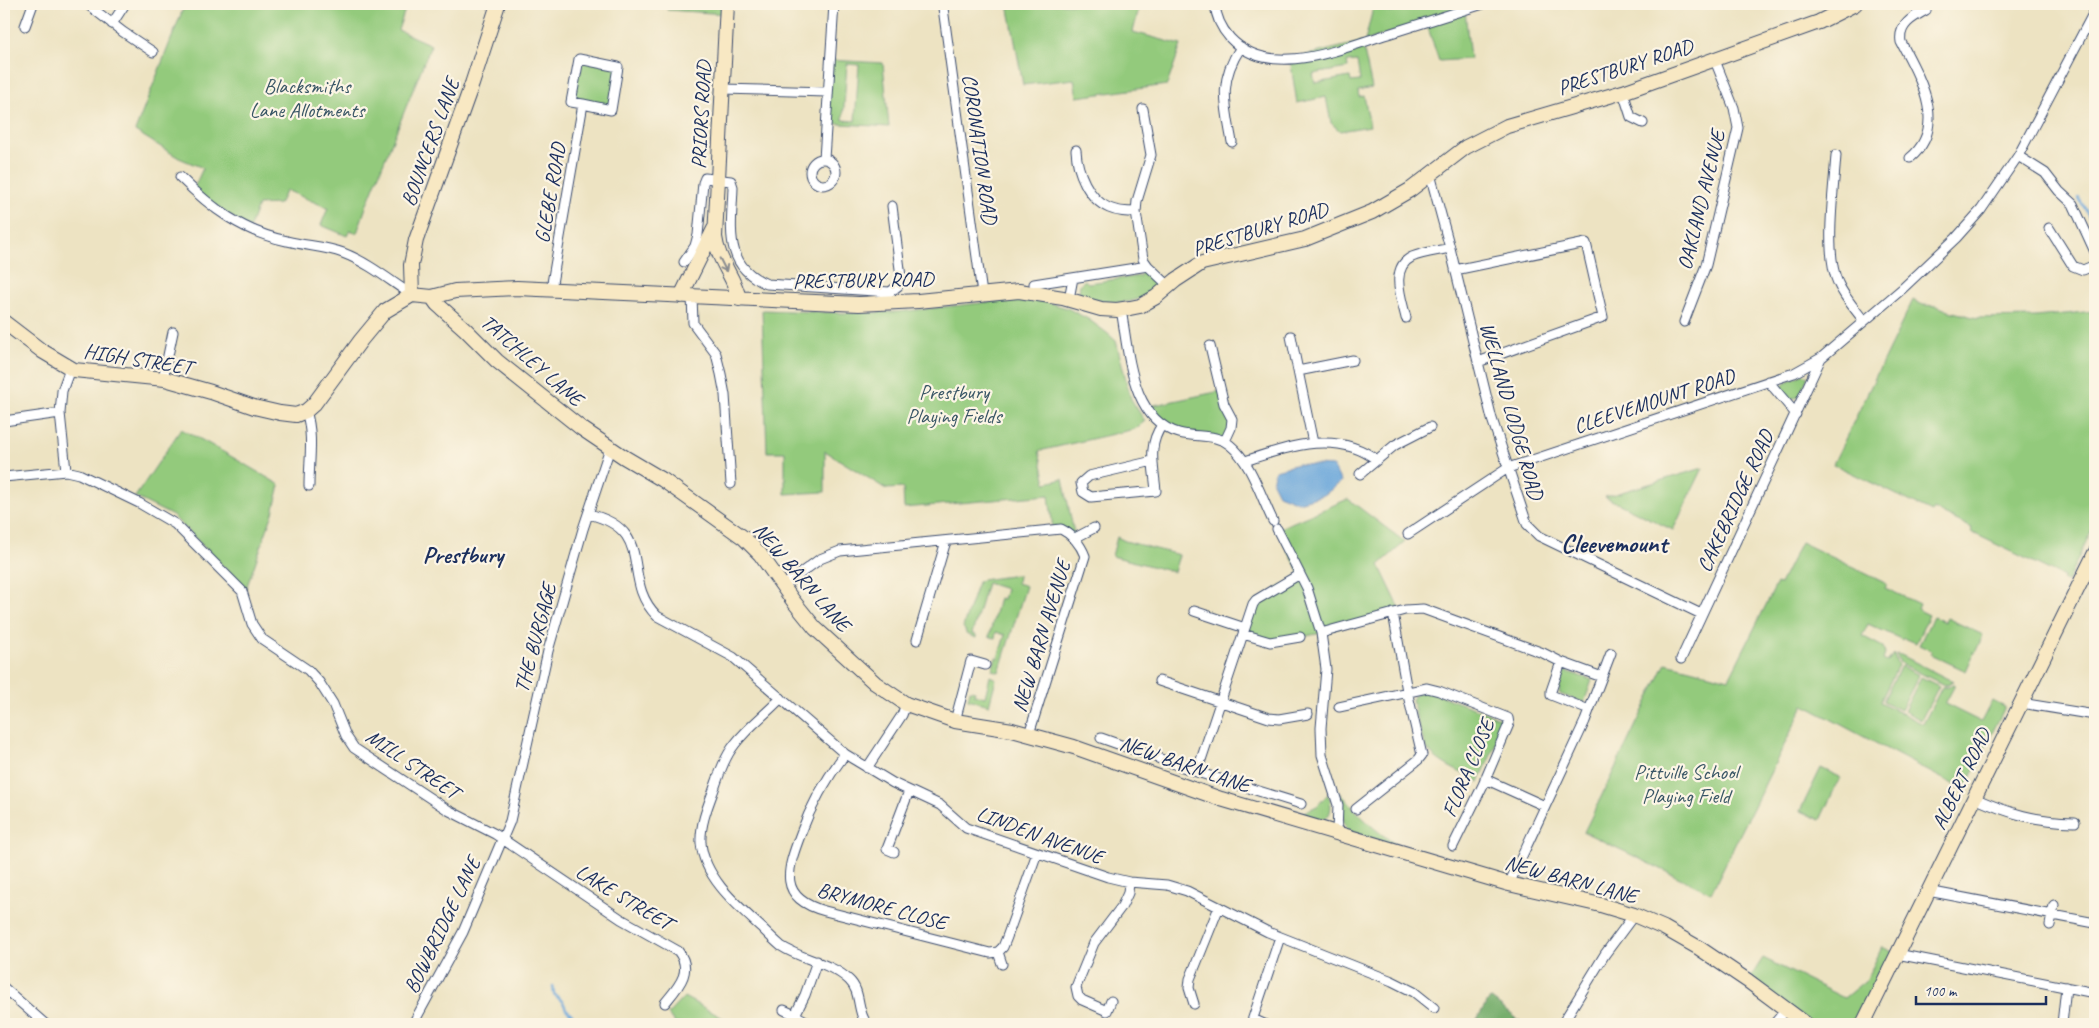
<svg xmlns="http://www.w3.org/2000/svg" width="2099" height="1028" font-family="Caveat,sans-serif">
<style>
.green{fill:#93ca7c;stroke:#577c6d;fill-rule:evenodd}
.forest{fill:#76ae6c;stroke:#486e65}
.water{fill:#68a5da;stroke:#426a9c}
.lines{fill:none;stroke-linecap:round;stroke-linejoin:round}
.stream{stroke:#68a5da;stroke-width:2.5}
.street-casing{stroke:#3a4a6d;stroke-width:11}
.secondary-casing{stroke:#3a4a6d;stroke-width:16}
.street{stroke:#fff;stroke-width:9}
.secondary{stroke:#f8e8c3;stroke-width:14}
.oneway{stroke:#8a8c90}
.labels{text-anchor:middle;dominant-baseline:central;stroke-width:4.5;stroke-linejoin:round;paint-order:stroke}
.street-label{font-size:21px;fill:#1b2f5e;stroke:#fcf5e5}
.park-label{font-size:21px;fill:#395666;stroke:#fcf5e5}
.quarter-label{font-size:24px;font-weight:bold;fill:#1b2f5e;stroke:#fcf5e5}
.district-label{font-size:26px;font-weight:bold;fill:#1b2f5e;stroke:#fcf5e5}
</style>
<rect width="100%" height="100%" fill="#fcf5e5"/>
<filter id="ink" filterUnits="userSpaceOnUse"><feTurbulence type="fractalNoise" baseFrequency=".02" numOctaves="2"/><feDisplacementMap in="SourceGraphic" scale="10" xChannelSelector="R" yChannelSelector="G"/><feConvolveMatrix kernelMatrix="1 2 1 2 8 2 1 2 1" color-interpolation-filters="sRGB"/></filter>
<filter id="wash" filterUnits="userSpaceOnUse"><feTurbulence type="fractalNoise" baseFrequency=".0096" numOctaves="4" result="noise"/><feDisplacementMap in="SourceGraphic" scale="20" xChannelSelector="R" yChannelSelector="G"/><feGaussianBlur stdDeviation="1.12" result="paint"/><feColorMatrix in="noise" values="0 0 0 0 0 0 0 0 0 0 0 0 0 0 0 0 0 1.4 0 .05"/><feComposite in="paint" operator="in"/></filter>
<g filter="url(#wash)">
<rect width="100%" height="100%" fill="#ede3c2"/>
<path class="green" d="M185,4H389L387,9L389,10L391,4H407L398,30L431,45L367,204L357,233L350,230L347,236L321,225L328,208L286,190L279,204L258,205L249,229L193,190L203,168L179,158L135,131Z
M668,4H727V14L667,10Z
M1008,4H1140L1133,32L1181,45L1167,85L1077,97L1074,79L1023,85Z
M1374,4H1382L1381,10L1393,13L1396,4H1429L1440,6L1441,4H1483L1465,10L1470,59L1439,61L1426,22L1365,41Z
M1362,42L1372,88L1358,91L1359,97L1364,96L1370,126L1340,131L1331,123L1326,97L1297,103L1290,59ZM1357,61L1360,81L1351,82L1350,77L1315,83L1313,74L1348,68L1347,62Z
M579,59L618,67L611,110L571,102Z
M829,60L883,63L889,127L826,123ZM847,64L859,65L855,121L843,120Z
M1146,271L1156,278V288C1135,308 1107,303 1082,297L1079,293L1080,284L1085,280L1088,283L1140,276L1141,272Z
M1018,299L1043,301L1067,308L1088,319L1107,333L1116,341L1131,399L1145,421L1135,429L1039,451L1046,483L1063,479L1075,538L1053,530L1049,495L904,508L903,488L886,489L825,451V492L785,494V452H767L762,310L845,313L897,312Z
M1913,300L1923,305L1937,306L1949,311L1977,318L2035,317L2095,311V523L2067,582L2063,580L2064,577L1971,532L1972,528L1934,509L1932,512L1833,464Z
M1804,374L1808,377L1799,397L1789,399L1781,390C1784,380 1794,378 1804,374Z
M1221,391L1232,419L1225,441L1180,433L1145,407Z
M181,429C215,446 247,466 280,485L273,513L246,589L173,516L135,497Z
M1703,468L1673,530L1605,497Z
M1348,499L1405,542L1379,565L1401,611L1321,633L1278,642L1243,634L1253,604L1300,574L1277,529Z
M1117,537L1125,541L1179,555L1174,572L1112,556Z
M1801,542L1887,584L1885,588L1919,604L1917,609L1929,615L1916,643L1904,638L1903,640L1868,624L1862,636L1883,647L1885,654L1883,660L1887,662L1894,654L1898,666L1880,702L1923,724L1942,687L1955,685L1945,704L1981,722L1992,701L2005,707L1964,790L1804,705L1711,893L1584,832L1666,663L1729,679L1777,583L1780,584Z
M1018,575L1017,583L1026,586L999,672L992,670L996,657L998,658L1005,635L996,632L995,638L989,637L999,598L1003,599L1006,589L987,583L972,634L976,635V638L966,634V632L963,627L978,582L981,580Z
M1933,617L1945,622L1947,618L1983,635L1975,653L1972,652L1974,653L1966,671L1930,654L1932,651L1919,645Z
M1896,654L1901,655L1954,682L1944,685L1900,663Z
M1901,666L1919,675L1901,710L1883,701Z
M1565,671L1592,680L1584,703L1560,694L1559,689Z
M990,676L996,679L989,705L968,699L970,690L975,691L974,694L985,697Z
M1921,677L1939,686L1921,720L1904,711Z
M1428,691L1500,718L1503,722L1499,737L1479,782C1462,772 1434,763 1425,745C1419,731 1416,714 1412,700L1416,693Z
M1821,768L1840,777L1820,820L1800,811Z
M1341,793C1359,816 1375,831 1400,847L1348,831L1344,823Z
M1328,794C1333,806 1332,817 1320,822L1298,815L1317,806Z
M1882,947L1897,954L1863,1024H1806L1748,981L1763,958L1844,998L1867,979Z
M684,997L734,1024H675L668,1014Z"/>
<path class="forest" d="M1490,998L1524,1024H1474Z"/>
<path class="water" d="M1298,464L1333,466L1341,482L1324,495L1298,502L1278,494L1272,482L1275,470Z"/>
<g class="lines">
<path class="stream" d="M2079,198L2095,227
M553,986L554,994L563,1002L566,1009L582,1024"/>
</g>
</g>
<g filter="url(#ink)">
<g class="lines">
<defs>
<path id="street" d="M87,4L123,32L153,52
M1215,4C1216,17 1221,28 1230,38C1270,81 1342,48 1388,34C1420,24 1451,14 1483,4
M943,8L982,294
M112,24L125,4
M25,26L33,4
M723,89L827,92
M1623,92L1631,117L1643,123
M1143,109L1151,155L1137,201L1136,212L1143,259L1148,266L1169,286
M1232,142C1225,104 1218,81 1241,47
M1076,150C1077,171 1088,199 1109,208C1118,212 1127,212 1136,212
M1836,155C1834,189 1824,253 1838,283C1844,297 1855,309 1864,321
M2018,156L2045,173L2059,191L2073,204L2095,252
M1910,158C1949,126 1919,77 1901,42C1898,25 1913,17 1926,10L1923,4
M824,159L834,4
M810 172a13 13 0 1 1 26 0a13 13 0 1 1-26 0Z
M1430,174L1450,248L1492,419L1527,524L1539,536L1701,614
M180,177C211,208 243,232 287,241C306,246 325,246 343,253C369,263 389,280 412,295
M2049,228L2073,266L2083,270L2095,265
M684,262L695,246L698,235L703,183L705,178L731,181L733,187C732,226 722,266 767,284L890,292L898,286L901,277L892,206
M1455,270L1586,243L1603,317L1478,362
M1034,284L1148,266
M551,289L583,104L611,110L618,67L579,59L571,102L583,104
M692,296L693,323L716,354L721,374L725,395L731,484
M1069,299L1073,278
M1121,310C1129,351 1130,419 1179,433C1197,438 1215,433 1230,445C1251,462 1261,497 1273,521
M1406,318C1402,300 1389,268 1412,257C1424,252 1438,251 1450,248
M1684,322L1706,265L1738,128L1734,108L1714,58
M1291,336L1298,371
M1210,346L1224,404L1232,419L1231,428L1225,441
M163,379L173,332
M1768,381L1796,414
M306,411C314,436 309,460 309,486
M4,421L60,413
M1313,443L1298,371L1353,360
M1153,461L1089,476L1081,483L1083,492L1091,497L1156,491C1154,467 1147,446 1162,425
M1245,461C1288,447 1336,429 1377,460
M66,471L60,413L62,391L70,369
M1360,474L1395,445L1430,427
M4,477L66,471L79,474L139,503L175,524L242,591L252,624L262,639L308,670L319,682L333,704L346,736L354,748L448,810L495,834L621,919L678,951C694,971 678,987 665,1003
M588,514C658,530 619,579 657,616L733,657L845,754L893,783L940,805L966,828L1108,877L1129,882L1167,885L1187,891L1268,932L1392,981L1414,992L1434,1008
M1277,529L1307,588L1321,633L1326,669L1321,728L1322,755L1338,805L1337,833
M1408,534L1508,468L1794,373L1821,358L1902,289L1956,238L1981,210L2018,156L2095,10
M1075,538L1094,528
M1300,574L1256,600L1253,604L1197,772L1301,804
M783,586L820,559L840,551L1061,529C1073,535 1080,543 1085,556L1029,734
M1194,611L1245,628
M1321,633L1405,610L1423,609L1543,653L1561,662L1602,677
M1243,634L1270,642L1300,637
M917,640L946,541
M1681,659L1821,358
M1561,662L1551,691V695L1589,710
M1159,681L1269,718L1279,719L1308,714
M781,698C766,714 748,727 735,744C724,758 719,775 713,792C707,808 700,826 701,843C704,878 738,906 762,928C768,934 774,940 781,946C802,960 830,962 849,980C862,992 856,1011 867,1024
M2021,703L2095,715
M1339,707L1427,688L1439,691L1508,718L1509,724L1483,785L1453,846
M955,721L971,661L985,665
M1101,738L1197,772
M845,754C826,779 812,803 801,833C787,870 777,898 825,911L990,953L998,952
M867,768L902,715L906,704
M1485,779L1545,806
M1974,798C2011,814 2034,821 2075,822
M1356,809L1418,760L1422,755L1407,691L1393,613
M894,852L887,849L909,791
M1509,884L1585,721L1611,653
M1928,891L2095,923
M2050,925L2054,905
M998,952L1003,947L1007,937L1037,853
M998,952L1002,964
M1897,954L2095,993
M4,988L45,1024
M1111,1001L1107,1011L1082,1000L1078,996L1076,987L1094,943L1122,906L1128,893L1129,882
M1194,1004L1189,988L1190,979L1219,907
M784,1010L795,1015L805,995L817,961
M795,1015L804,1020
M1253,1019L1264,1024
M1564,1021L1605,954L1634,915
M413,1024L463,932L510,821L548,651L583,529L610,448
M1251,1024L1280,937
M1774,1024L1786,1010
M2062,1024L2066,987"/>
<path id="secondary" d="M727,4L715,237C718,262 735,277 739,299
M412,295L432,297L455,291L517,288L859,304L918,301L1019,291L1063,298L1101,309L1117,310L1130,308L1140,306L1156,297L1176,280L1202,263L1305,239L1372,212L1410,190L1466,147L1507,126L1623,92L1819,22L1855,4
M412,295L411,265L416,240L472,84L498,4
M681,296L714,229
M432,297L437,304L465,329L497,361L581,428L624,457L663,480L744,538L760,554L794,602L815,628L875,683L906,704L955,721L1012,730L1074,747L1221,799L1509,884L1601,905L1634,915L1664,928L1699,948L1748,981L1806,1024
M4,322L42,351L74,370L165,379L211,392L254,407L280,413L296,415L306,411L314,404L361,340L385,311L412,295
M1863,1024L2095,553"/>
</defs>
<use href="#street" class="street-casing"/>
<use href="#secondary" class="secondary-casing"/>
<use href="#street" class="street"/>
<use href="#secondary" class="secondary"/>
</g>
<defs><path id="oneway-shaft" d="M-6 0H5M1.5-3L5.5 0L1.5 3" fill="none" stroke-width="1.6" stroke-linecap="round" stroke-linejoin="round" transform="scale(1.25)"/></defs>
<use class="oneway" href="#oneway-shaft" transform="translate(723 265) rotate(63)"/>
</g>
<g class="labels">
<g class="street-label">
<text transform="translate(1625 67) rotate(-18)">PRESTBURY ROAD</text>
<text transform="translate(701 115) rotate(-87)">PRIORS ROAD</text>
<text transform="translate(430 142) rotate(-70)">BOUNCERS LANE</text>
<text transform="translate(980 149) rotate(82)">CORONATION ROAD</text>
<text transform="translate(550 193) rotate(-80)">GLEBE ROAD</text>
<text transform="translate(1701 200) rotate(-76)">OAKLAND AVENUE</text>
<text transform="translate(1260 229) rotate(-17)">PRESTBURY ROAD</text>
<text transform="translate(863 280) rotate(-1)">PRESTBURY ROAD</text>
<text transform="translate(138 359) rotate(9)">HIGH STREET</text>
<text transform="translate(532 360) rotate(41)">TATCHLEY LANE</text>
<text transform="translate(1654 401) rotate(-18)">CLEEVEMOUNT ROAD</text>
<text transform="translate(1512 411) rotate(74)">WELLAND LODGE ROAD</text>
<text transform="translate(1735 501) rotate(-65)">CAKEBRIDGE ROAD</text>
<text transform="translate(802 577) rotate(49)">NEW BARN LANE</text>
<text transform="translate(1041 636) rotate(-73)">NEW BARN AVENUE</text>
<text transform="translate(535 638) rotate(-75)">THE BURGAGE</text>
<text transform="translate(413 764) rotate(34)">MILL STREET</text>
<text transform="translate(1185 764) rotate(19)">NEW BARN LANE</text>
<text transform="translate(1468 768) rotate(-67)">FLORA CLOSE</text>
<text transform="translate(1961 779) rotate(-64)">ALBERT ROAD</text>
<text transform="translate(1040 835) rotate(20)">LINDEN AVENUE</text>
<text transform="translate(1571 879) rotate(15)">NEW BARN LANE</text>
<text transform="translate(624 897) rotate(31)">LAKE STREET</text>
<text transform="translate(882 906) rotate(15)">BRYMORE CLOSE</text>
<text transform="translate(442 925) rotate(-64)">BOWBRIDGE LANE</text>
</g>
<g class="park-label">
<text x="307" y="86">Blacksmiths<tspan x="307" dy="24">Lane Allotments</tspan></text>
<text x="954" y="392">Prestbury<tspan x="954" dy="24">Playing Fields</tspan></text>
<text x="1686" y="772">Pittville School<tspan x="1686" dy="24">Playing Field</tspan></text>
</g>
<g class="quarter-label">
<text x="463" y="555">Prestbury</text>
</g>
<g class="district-label">
<text x="1614" y="543">Cleevemount</text>
</g>
</g>
<rect width="2099" height="1028" fill="none" stroke="#fcf5e5" stroke-width="20"/>
<path d="M1916 996v8h130v-8" fill="none" stroke="#1b2f5e" stroke-width="2.5"/>
<text x="1924" y="996" font-size="15" fill="#1b2f5e" stroke="#fcf5e5" stroke-width="4" paint-order="stroke">100 m</text>
</svg>
